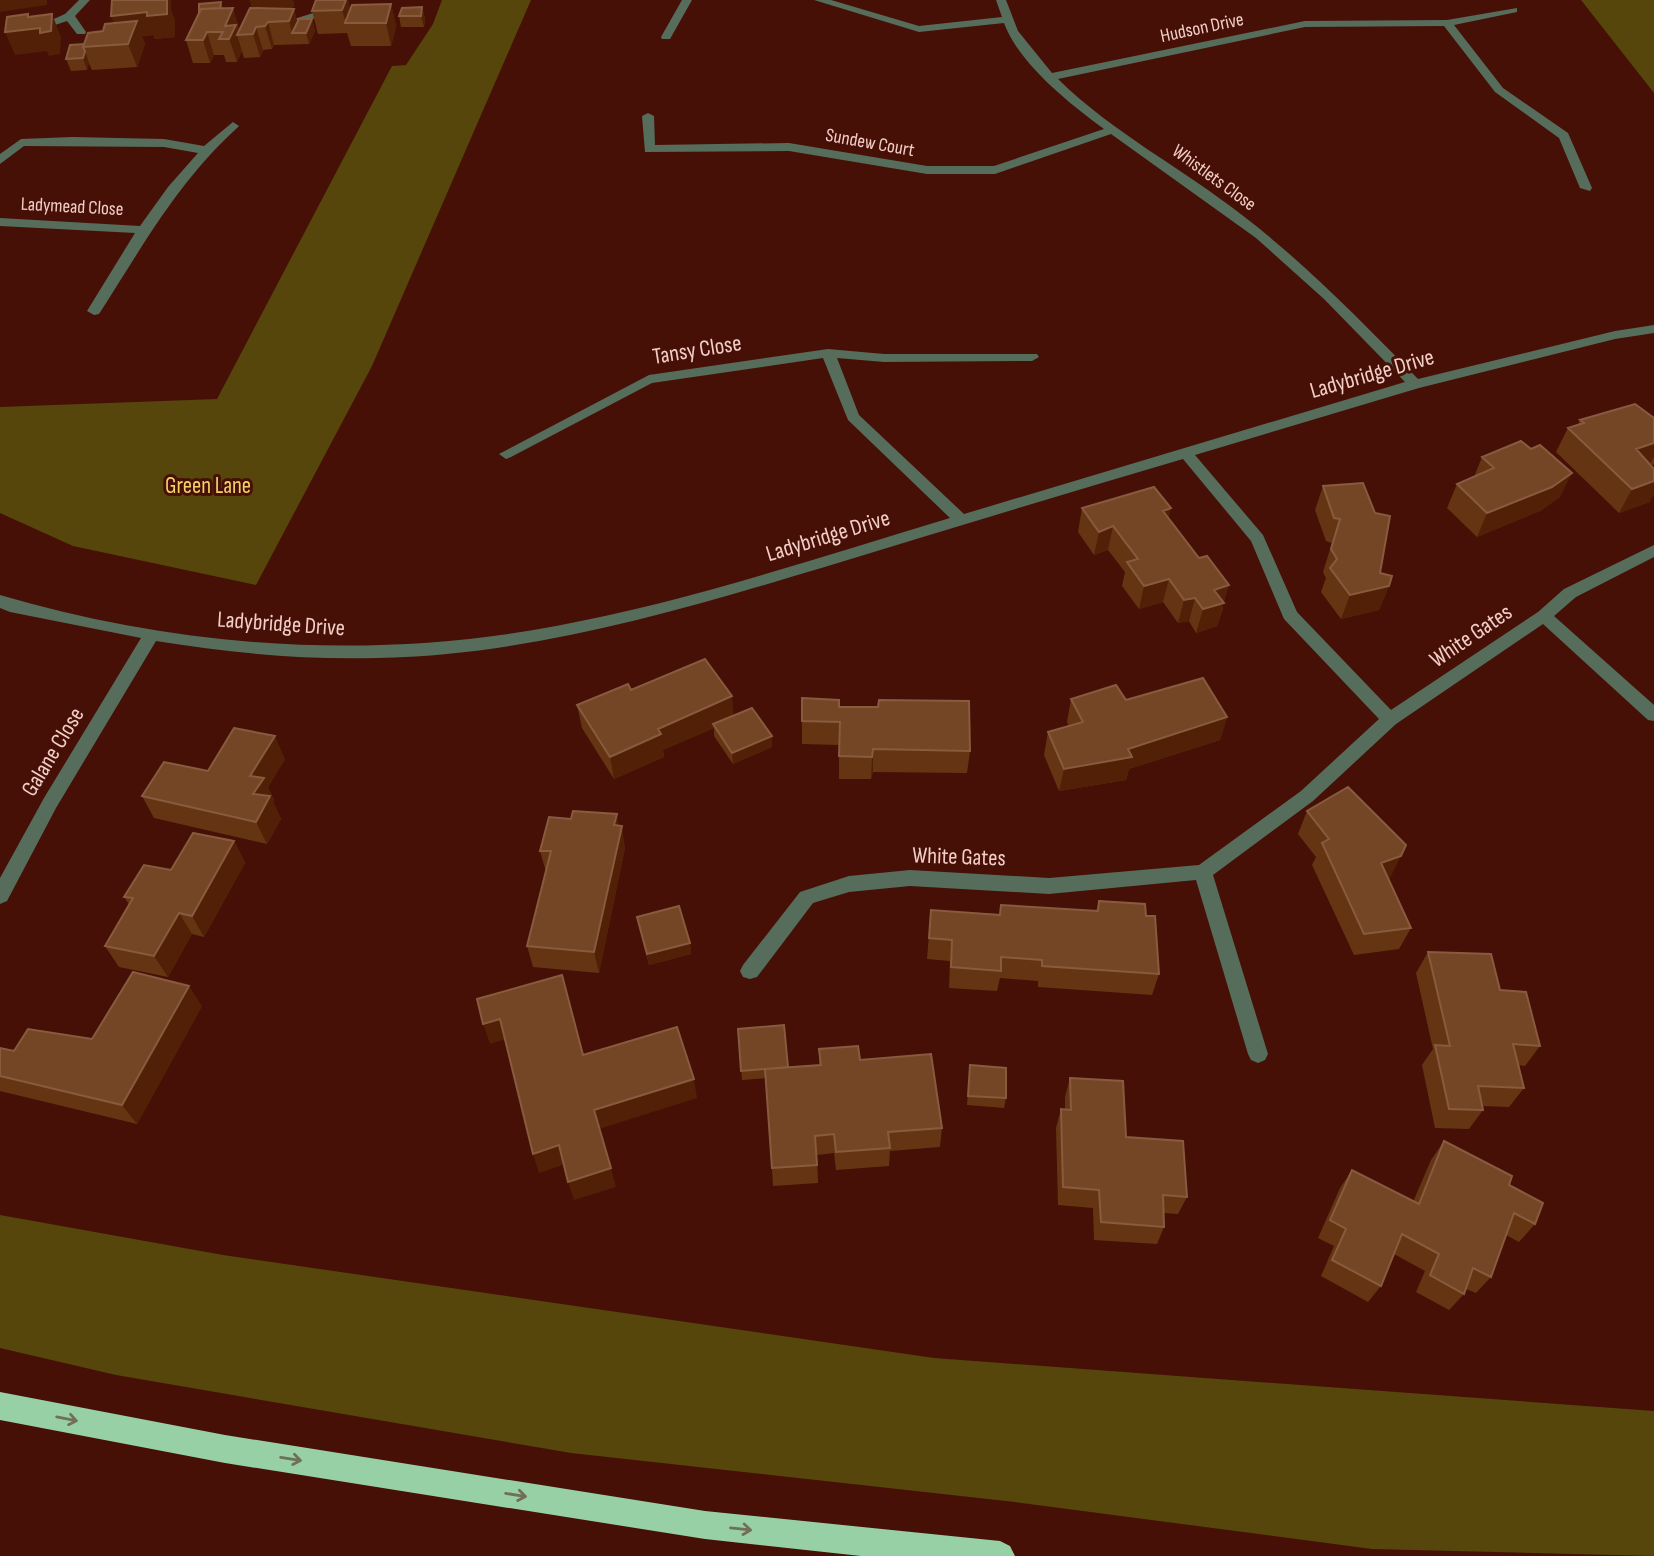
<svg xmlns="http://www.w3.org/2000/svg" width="1654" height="1556" font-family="'Sofia Sans Condensed',sans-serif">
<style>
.green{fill:#56460b}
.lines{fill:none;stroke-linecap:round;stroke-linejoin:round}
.minor{fill:#566d5b;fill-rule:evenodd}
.highway{fill:#98d0a6;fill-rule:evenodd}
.wall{fill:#653513}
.shaded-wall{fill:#522006}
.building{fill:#744626;stroke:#885b3f;stroke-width:2}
.oneway{stroke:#6f7056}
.labels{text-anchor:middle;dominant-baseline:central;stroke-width:6;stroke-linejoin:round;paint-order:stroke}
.far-street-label{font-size:19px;fill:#f2cec6;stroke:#461007}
.street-label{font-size:23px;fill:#f2cec6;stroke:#461007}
.park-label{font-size:23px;fill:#f4d267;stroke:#461007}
</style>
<rect width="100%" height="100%" fill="#461007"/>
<path class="green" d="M442,0H531L372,366L256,585L73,546L0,513V407L217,399L392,66L406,65L433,24Z
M1581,0H1654V93Z
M0,1215L223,1255L934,1358L1654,1411V1556L1372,1549L1015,1502L571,1453L116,1375L0,1348Z"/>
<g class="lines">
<path class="minor" d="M79,0H90L75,16L86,32L85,34H77L67,21L43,29L38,26L65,14Z
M682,0H692L670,39H662L661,37Z
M814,0H831L919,26L1002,17L996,0H1006L1018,31L1052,73L1305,21L1447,20L1517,8V12L1454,25L1503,88L1568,133L1592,188L1590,191L1580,188L1559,138L1495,92L1444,26L1305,27L1058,79C1113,133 1182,168 1242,215C1306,264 1362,322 1418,379L1615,331L1654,325V333L1615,339L1419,388L1195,455L1263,535L1297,612L1391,710L1538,612L1564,589L1654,545V557L1576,597L1554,616L1654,705V721L1648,720L1543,624L1396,724L1313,801L1213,875L1268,1054L1265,1060L1258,1063L1251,1060L1248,1054L1196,880L1049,894L910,886L849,892L813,903L757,977L750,979L743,977L740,971L743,965L800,892L849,876L910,870L1049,878L1199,865L1301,791L1379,719L1284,619L1251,541L1183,459C1064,494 946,530 828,566C681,610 532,655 378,658C303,660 230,653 156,641L56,808L7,901L0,904V878L44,798L141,638L10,612L0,608V595C179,648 372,661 556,626C690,601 820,557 950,518L848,420L823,358L652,383L511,457L506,459L499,454L649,375L828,349L884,354H1037L1039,357L1032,361L884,362L837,358L859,415L964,514L1405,382L1324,299L1256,238L1111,134L995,174H927L789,151L645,152L642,116L648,113L654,116L655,145L789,143L927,166H994L1104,129C1070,104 1019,64 1004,23L919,32Z
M336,6L341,9L340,11L286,26L281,23Z
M233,122L239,126L237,128C176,184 143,246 99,314L94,315L87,311L135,233L0,226V218L140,226L168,187L198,153L164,147L24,146L0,164V154L21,139L73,137L164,139L204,146Z"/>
<path class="highway" d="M0,1392L225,1435L705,1511L1000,1541L1010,1546L1015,1556H861L705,1539L225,1463L0,1420Z"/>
</g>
<path class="wall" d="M117,0H171V10L175,21V37L155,39L153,35L142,36L145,44L137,67L92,70L89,63L87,70L71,71L66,59L84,44L114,23Z
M250,0H293L294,7L280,9H294L297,22L312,19L315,31L309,44L274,45L272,49L263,50L260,57L244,58L242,51L237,62H226L224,55H214L210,63H193L186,40L199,12V11L221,2L223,8L239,30L252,8Z
M316,0H348L350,9L391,4L396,26L391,46H351L347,33L318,34L312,11Z
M422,7L425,19L424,27H401L399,16Z
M1654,418V465L1649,464L1650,502L1619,513L1556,452L1568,428L1577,426L1580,420Z
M1531,449L1560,497L1540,511L1477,537L1447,508L1457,484L1474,477L1482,457Z
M1323,486L1389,586L1379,610L1341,619L1321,592L1326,578L1323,572L1332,543L1326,541L1315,510Z
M1082,508L1169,518L1223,608L1217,626L1196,633L1189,621L1178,623L1163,602L1139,609L1122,586L1125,572L1108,550L1094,555L1078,532Z
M631,690L734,716L772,736V747L733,764L714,736V728L663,750L664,757L614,779L582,728L577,705Z
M1071,699L1126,700L1227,717L1220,740L1129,769L1126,780L1059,791L1044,755L1048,732L1069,726L1067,722Z
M839,707L970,751L967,773L873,772L871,779H839V745L802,744V721Z
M285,759L268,787L274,800L273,802L281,819L267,844L154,818L142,796L208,771Z
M1307,811L1390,878H1388L1411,928L1399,949L1354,955L1312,865L1316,857L1298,834Z
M619,825L625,848L599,973L533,967L527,946L546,872L540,851Z
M234,841L245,863L204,937L192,934L168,977L119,967L105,946L129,904L124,897Z
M1099,901L1146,916L1159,974L1152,995L1038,987V981L1000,978L997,991L949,988L950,961L927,959L931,910L999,914L1001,905L1096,911Z
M637,917L690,943L691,954L649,965Z
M1428,952L1500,990L1540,1046L1525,1066L1519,1065L1524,1088L1509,1107L1482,1106L1483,1110L1469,1129L1435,1128L1422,1065L1433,1049L1416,973Z
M202,1006L137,1124L0,1091V1048L14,1051L92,1039Z
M738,1029L788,1067L819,1065V1049L860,1060L942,1128L940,1147L890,1151L889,1166L836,1170L834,1153L817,1155L818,1183L773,1186L766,1078L742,1080Z
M970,1065L1006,1098L1004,1108L967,1105Z
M1070,1078L1126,1137L1187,1197L1178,1214L1164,1213V1227L1157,1244L1094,1240L1093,1208L1058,1205L1056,1128L1061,1109H1065V1097Z
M1444,1141L1509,1185L1535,1224L1519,1242L1506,1235L1491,1277L1476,1293L1466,1289L1464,1294L1449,1310L1416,1292L1425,1271L1394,1254L1381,1286L1368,1302L1321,1276L1334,1246L1318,1238L1340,1188L1352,1170L1413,1202L1431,1160Z"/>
<path class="shaded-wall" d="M0,0H47V5L0,12Z
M128,0H171V10L175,21V37L155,39L153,35L142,36L145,44L137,67L128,44L119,38L111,16Z
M250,0H293L294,7L253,12Z
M346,0H348L353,20L346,23L342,10Z
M391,4L396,26L391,46L386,23Z
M422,7L425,19L424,27L421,16Z
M233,8L240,31L237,35L242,51L237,62L225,26Z
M294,9L300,32L292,33L289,21Z
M28,14L34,29L52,14L61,37L60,54L49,56L47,51L15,55L5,32L28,17Z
M312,19L315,31L309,44L306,33Z
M268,22L274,45L272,49L265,26Z
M256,27L263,50L260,57L253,34Z
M207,32L214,55L210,63L203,40Z
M85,51L89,63L87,70L83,58Z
M1654,443V457L1650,464L1623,473L1636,449Z
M1572,473L1560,497L1540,511L1477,537L1487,513Z
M1654,481V494L1650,502L1619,513L1632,489Z
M1171,508L1166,532L1163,511Z
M1113,526L1108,550L1094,555L1099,532Z
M1169,579L1163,602L1139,609L1144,586Z
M1229,585L1217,626L1196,633L1203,609L1214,590Z
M1389,586L1379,610L1341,619L1350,595Z
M1195,598L1189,621L1178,623L1184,600Z
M732,696L734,719L713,724L714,728L663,750L664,757L614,779L610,757L658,729Z
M1227,717L1220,740L1129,769L1126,780L1059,791L1064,769Z
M275,736L285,759L268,787L274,800L273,802L281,819L267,844L256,822L250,776Z
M772,736V747L733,764L732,753Z
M873,749V772L871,779L872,757Z
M617,814L620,833L622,826L625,848L599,973L594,952Z
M234,841L245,863L204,937L192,916Z
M1401,856L1390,878L1370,885L1381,863Z
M179,913L192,934L168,977L154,956Z
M690,943L691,954L649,965L647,954Z
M189,986L202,1006L137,1124L122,1105Z
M500,1019L506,1039L490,1044L483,1024Z
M694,1079L697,1098L599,1129L594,1110Z
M559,1145L565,1164L539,1173L533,1154Z
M611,1168L616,1187L574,1200L568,1182Z"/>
<path class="building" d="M112,0H167V14L147,16V12L111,16Z
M316,0H346L342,10L312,11Z
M221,2L220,8L201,9L199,11V4Z
M391,4L386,23H345L352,5Z
M422,7L421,16H399L402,8Z
M233,8L225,26L236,25L229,39H219L223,32H207L203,40H186L201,9Z
M250,8L294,9L289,21L268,22L265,26L256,27L253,34L237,35Z
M28,14V17L52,14L51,31L40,33V28L5,32L7,17Z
M299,19H312L306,33H292Z
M137,21L128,44L83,47L88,33L103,31L105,24Z
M84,44L83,47L85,51L83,58L66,59L70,45Z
M1635,404L1654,418V443L1636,449L1654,469V481L1632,489L1568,428L1584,423L1580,420Z
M1521,441L1531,449L1540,445L1572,473L1552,487L1487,513L1457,484L1494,468L1482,457Z
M1363,483L1375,513L1390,516L1380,573L1392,576L1389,586L1350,595L1330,568L1337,559L1331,549L1340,519L1334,518L1323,486Z
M1154,487L1171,508L1163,511L1199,558L1207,556L1229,585L1214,590L1224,603L1203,609L1195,598L1184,600L1169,579L1144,586L1127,562L1138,559L1113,526L1099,532L1082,508Z
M705,659L732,696L658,729L661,734L610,757L577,705L628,684L631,690Z
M1203,678L1227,717L1128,749L1132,757L1064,769L1048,732L1083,722L1071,699L1116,685L1126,700Z
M802,698L839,700V707H878L879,700L969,701L970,751L873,749L872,757L839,756L840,722L802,721Z
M752,708L772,736L732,753L713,724Z
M234,728L275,736L250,776L264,778L253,794L270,796L256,822L142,796L164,762L208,771Z
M1348,787L1406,845L1401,856L1381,863L1411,928L1364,934L1322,843L1329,839L1307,811Z
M573,811L617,814L614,825L622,826L594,952L527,946L551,851H540L549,817L571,819Z
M193,833L234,841L192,916L179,913L154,956L105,946L133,898L124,897L144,865L171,870Z
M1099,901L1145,904L1146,916H1155L1159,974L1042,966V960L1001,957V971L951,967L952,940L929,938L931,910L1000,915L1001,905L1098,911Z
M679,906L690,943L647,954L637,917Z
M1428,952L1491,954L1500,990L1526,992L1540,1046L1513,1044L1524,1088L1478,1086L1483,1110L1449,1109L1435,1045L1450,1046Z
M133,972L189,986L122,1105L0,1076V1048L14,1051L28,1029L92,1039Z
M562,975L583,1055L677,1027L694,1079L594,1110L611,1168L568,1182L559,1145L533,1154L500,1019L483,1024L477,999Z
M784,1025L788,1067L741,1071L738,1029Z
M858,1046L860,1060L931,1054L942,1128L888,1132L890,1148L836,1152L834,1134L815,1136L817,1165L772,1168L765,1069L821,1065L819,1049Z
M970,1065L1006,1068V1098L968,1096Z
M1070,1078L1123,1081L1126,1137L1183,1141L1187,1197L1163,1195L1164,1227L1101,1222L1099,1190L1063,1187L1061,1109L1071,1110Z
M1444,1141L1512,1176L1509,1185L1543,1203L1535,1224L1514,1213L1491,1277L1473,1268L1464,1294L1430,1275L1439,1254L1402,1234L1381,1286L1332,1260L1346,1229L1330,1220L1352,1170L1419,1204Z"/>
<defs><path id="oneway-shaft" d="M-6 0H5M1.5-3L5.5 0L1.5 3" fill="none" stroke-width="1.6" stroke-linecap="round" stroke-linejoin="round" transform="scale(1.75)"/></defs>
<g class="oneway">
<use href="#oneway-shaft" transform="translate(67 1419) rotate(11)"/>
<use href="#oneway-shaft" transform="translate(291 1459) rotate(9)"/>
<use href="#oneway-shaft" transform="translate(516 1495) rotate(9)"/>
<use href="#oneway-shaft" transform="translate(741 1529) rotate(6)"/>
</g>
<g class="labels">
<g class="far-street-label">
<text transform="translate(1202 28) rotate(-12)">Hudson Drive</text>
<text transform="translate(870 143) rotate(10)">Sundew Court</text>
<text transform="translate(1214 178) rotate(36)">Whistlets Close</text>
<text transform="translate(72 207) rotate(3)">Ladymead Close</text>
</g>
<g class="street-label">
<text transform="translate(697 350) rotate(-9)">Tansy Close</text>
<text transform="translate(1372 374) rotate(-16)">Ladybridge Drive</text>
<text transform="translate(828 536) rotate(-17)">Ladybridge Drive</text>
<text transform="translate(281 624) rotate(4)">Ladybridge Drive</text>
<text transform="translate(1471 636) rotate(-34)">White Gates</text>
<text transform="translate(53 752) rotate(-59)">Galane Close</text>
<text transform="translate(959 857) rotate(2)">White Gates</text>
</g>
<g class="park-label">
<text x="208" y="486">Green Lane</text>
</g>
</g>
</svg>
